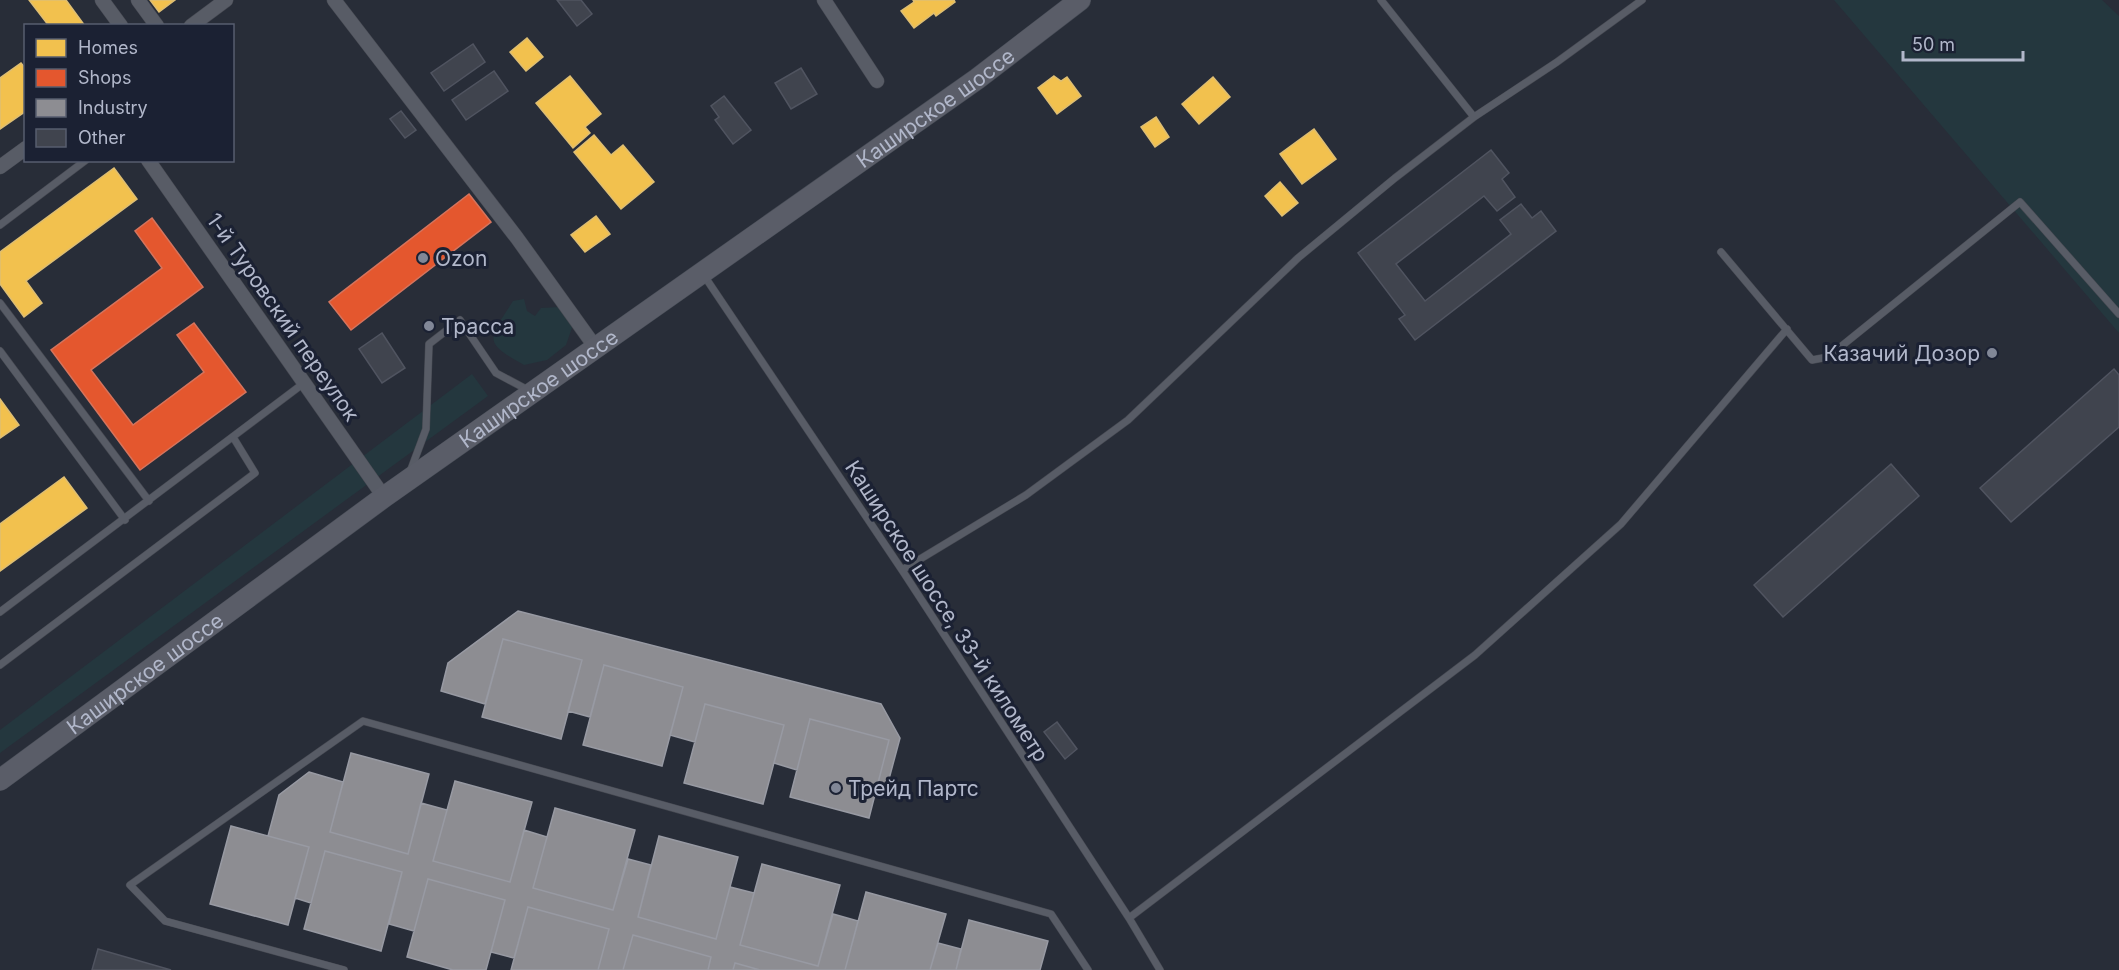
<svg xmlns="http://www.w3.org/2000/svg" width="2119" height="970" font-family="Inter,sans-serif">
<style>
.green{fill:#24373e}
.homes{fill:#f2c14e;stroke:#debe73;stroke-width:1.5}
.shops{fill:#e4572e;stroke:#d5745d;stroke-width:1.5}
.industry{fill:#8d8d92;stroke:#989aa3;stroke-width:1.5}
.building{fill:#40444e;stroke:#505460;stroke-width:1.5}
.lines{fill:none;stroke-linecap:round;stroke-linejoin:round}
.service-casing{stroke:#454851;stroke-width:8}
.minor-casing{stroke:#454851;stroke-width:15}
.primary-casing{stroke:#454a54;stroke-width:22}
.service{stroke:#585c66;stroke-width:7}
.minor{stroke:#585c66;stroke-width:14}
.primary{stroke:#5a5d68;stroke-width:21}
.poi-dot{fill:#818797;stroke:#1b2133;stroke-width:2}
.labels{text-anchor:middle;dominant-baseline:central;stroke-width:6;stroke-linejoin:round;paint-order:stroke}
.street-label{font-size:21px;fill:#b1b7ca;stroke:#1b2133}
.poi-label{font-size:21px;fill:#b1b7ca;stroke:#1b2133;text-anchor:start}
</style>
<rect width="100%" height="100%" fill="#282d38"/>
<path class="green" d="M1834,0H2102L2119,16V333Z
M524,299L527,311L535,316L541,308L560,307L574,322L566,345L547,360L524,365C480,341 490,338 513,301Z
M472,374L488,396L0,753V730Z"/>
<path class="homes" d="M29,0H66L85,26H49Z
M150,0H175L159,12Z
M913,0H954L955,2L936,16L934,13L914,28L901,11L914,2Z
M527,38L543,57L526,71L510,52Z
M21,63L26,69V111L0,129V78Z
M570,76L601,114L585,127L590,133L573,148L536,103Z
M1054,76L1061,81L1067,77L1081,96L1057,114L1038,88Z
M1213,77L1230,97L1199,124L1182,104Z
M1156,117L1169,137L1155,147L1141,127Z
M1314,129L1336,159L1302,184L1280,154Z
M594,135L611,155L623,145L654,182L621,209L574,152Z
M114,168L137,199L26,281L42,303L24,317L0,284V252Z
M1280,182L1298,203L1282,216L1265,196Z
M596,216L610,234L585,252L571,235Z
M0,399L19,425L0,438Z
M64,477L87,508L0,571V524Z"/>
<path class="shops" d="M469,194L491,222L351,330L329,302Z
M152,218L203,287L91,370L133,425L204,372L177,335L194,323L246,392L140,470L51,350L162,268L135,231Z"/>
<path class="industry" d="M518,611L881,704L900,738L885,794L876,791L889,740L810,719L797,770L774,763L784,725L705,704L695,742L670,735L683,687L604,665L590,717L568,711L582,660L503,639L485,704L441,691L448,663Z
M503,639L582,660L561,739L482,717Z
M604,665L683,687L662,766L583,745Z
M705,704L784,725L763,804L684,783Z
M810,719L889,740L869,818L790,797Z
M351,753L429,774L408,854L330,832Z
M309,772L343,782L330,832L408,854L421,803L447,810L433,861L510,882L524,830L547,837L533,888L613,910L628,859L651,865L638,917L716,939L730,887L754,893L740,945L818,966L833,914L858,921L845,970H760L735,963L733,970H708L711,957L633,935L623,970H598L609,929L528,907L514,958L491,952L505,900L428,879L414,931L389,924L402,872L325,851L311,903L295,898L309,847L268,836L279,795Z
M455,781L532,802L510,882L433,861Z
M555,808L635,830L613,910L533,888Z
M231,826L309,847L288,925L210,904Z
M659,836L738,857L716,939L638,917Z
M325,851L402,872L381,951L304,929Z
M762,864L840,885L818,966L740,945Z
M428,879L505,900L486,970H453L407,957Z
M866,892L946,914L930,970H845Z
M528,907L609,929L598,970H511Z
M969,920L1048,941L1040,970H956Z
M633,935L711,957L708,970H623Z
M938,943L961,949L956,970H930Z
M735,963L760,970H733Z"/>
<path class="building" d="M557,0H581L592,14L577,26Z
M473,44L485,62L444,91L431,73Z
M801,68L817,94L791,109L775,83Z
M494,71L508,91L466,120L452,100Z
M724,96L751,130L733,144L715,120L719,117L711,106Z
M401,111L416,130L405,138L390,119Z
M1491,150L1509,173L1502,179L1515,197L1497,211L1484,196L1396,264L1425,301L1511,234L1500,220L1521,204L1532,218L1541,211L1556,231L1415,340L1399,319L1405,315L1358,253Z
M382,333L405,368L382,383L359,349Z
M2114,369L2119,375V427L2011,522L1980,488Z
M1891,464L1919,496L1783,617L1754,585Z
M1057,722L1077,749L1065,759L1044,732Z
M98,949L171,970H92Z"/>
<g class="lines">
<defs>
<path id="service" d="M1381,0L1474,117
M0,225L86,160
M1721,252L1812,360L1828,357L2020,202L2119,314
M703,274L902,570L1129,918L1160,970
M0,303L149,501
M0,351L125,520
M410,472L426,429L429,344L460,320L496,373L528,390
M902,570L1026,495L1128,420L1298,258L1395,178L1474,117L1557,62L1642,0
M0,612L304,383
M0,665L255,473L233,437
M1129,918L1475,655L1621,524L1787,329
M344,970L165,921L130,885L363,721L1051,914L1088,970"/>
<path id="minor" d="M102,0L121,26
M138,0L157,26
M334,0L517,238L596,348
M824,0L877,81
M191,26L226,0
M148,160L384,497
M0,167L26,148"/>
<g id="primary">
<path id="s1" d="M0,780L384,497L977,79L1080,0"/>
</g>
</defs>
<use href="#service" class="service-casing"/>
<use href="#minor" class="minor-casing"/>
<use href="#primary" class="primary-casing"/>
<use href="#service" class="service"/>
<use href="#minor" class="minor"/>
<use href="#primary" class="primary"/>
</g>
<g class="poi-dot">
<circle cx="423" cy="258" r="6"/>
<circle cx="429" cy="326" r="6"/>
<circle cx="1992" cy="353" r="6"/>
<circle cx="836" cy="788" r="6"/>
</g>
<g class="labels">
<g class="street-label">
<text stroke="none"><textPath href="#s1" startOffset="1152">Каширское шоссе</textPath></text>
<text transform="translate(283 317) rotate(55)">1-й Туровский переулок</text>
<text stroke="none"><textPath href="#s1" startOffset="666">Каширское шоссе</textPath></text>
<text transform="translate(947 611) rotate(57)">Каширское шоссе, 33-й километр</text>
<text stroke="none"><textPath href="#s1" startOffset="180">Каширское шоссе</textPath></text>
</g>
<g class="poi-label">
<text x="435" y="258">Ozon</text>
<text x="441" y="326">Трасса</text>
<text x="1980" y="353" text-anchor="end">Казачий Дозор</text>
<text x="848" y="788">Трейд Партс</text>
</g>
</g>
<rect x="24" y="24" width="210" height="138" fill="#1b2133" stroke="#575d6f" stroke-width="1.5"/>
<rect x="36" y="39" width="30" height="18" fill="#f2c14e" stroke="#575d6f" stroke-width="1.5"/>
<text x="78" y="54" font-size="18" fill="#b1b7ca">Homes</text>
<rect x="36" y="69" width="30" height="18" fill="#e4572e" stroke="#575d6f" stroke-width="1.5"/>
<text x="78" y="84" font-size="18" fill="#b1b7ca">Shops</text>
<rect x="36" y="99" width="30" height="18" fill="#8d8d92" stroke="#575d6f" stroke-width="1.5"/>
<text x="78" y="114" font-size="18" fill="#b1b7ca">Industry</text>
<rect x="36" y="129" width="30" height="18" fill="#40444e" stroke="#575d6f" stroke-width="1.5"/>
<text x="78" y="144" font-size="18" fill="#b1b7ca">Other</text>
<path d="M1903 51v9h120v-9" fill="none" stroke="#b1b7ca" stroke-width="3"/>
<text x="1912" y="51" font-size="18" fill="#b1b7ca" stroke="#1b2133" stroke-width="4.5" paint-order="stroke">50 m</text>
</svg>
